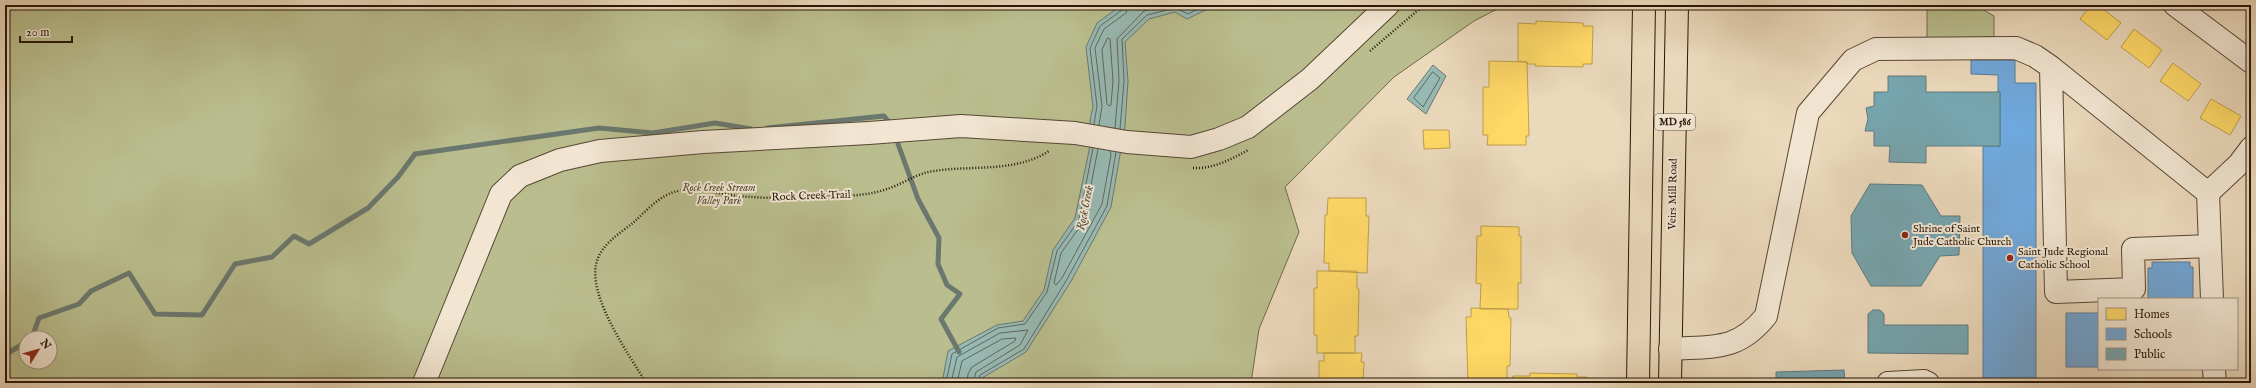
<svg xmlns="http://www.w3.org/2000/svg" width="2256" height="388" font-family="'IM FELL English',serif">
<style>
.green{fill:#babe8e;stroke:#706a4a;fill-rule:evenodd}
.water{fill:#98bab4;stroke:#6a786f}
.homes{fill:#ffd966;stroke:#be9e4a}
.schools{fill:#6fa8dc;stroke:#597c9c}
.public{fill:#76a5af;stroke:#5e7a7d}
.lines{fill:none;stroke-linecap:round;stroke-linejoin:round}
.shore{stroke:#5f685e;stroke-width:1}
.stream{stroke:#6a786f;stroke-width:5}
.minor-casing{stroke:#574734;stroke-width:24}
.major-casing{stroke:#261607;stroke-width:24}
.path{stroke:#261607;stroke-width:2.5;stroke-dasharray:1 2;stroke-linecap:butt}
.minor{stroke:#f2e6d3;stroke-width:22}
.major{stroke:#ebd9bc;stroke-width:22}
.poi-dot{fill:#8f2418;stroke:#f2e6d3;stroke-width:1.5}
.labels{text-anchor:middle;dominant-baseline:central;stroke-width:4;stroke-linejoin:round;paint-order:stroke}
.shield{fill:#f2e6d3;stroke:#635444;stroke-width:1}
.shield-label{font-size:10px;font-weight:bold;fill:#261607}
.park-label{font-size:11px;font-style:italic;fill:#524830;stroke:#f2e6d3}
.street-label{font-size:11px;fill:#261607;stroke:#f2e6d3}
.poi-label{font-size:11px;fill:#261607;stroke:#f2e6d3;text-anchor:start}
.water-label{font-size:12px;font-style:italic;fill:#4e4f44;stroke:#f2e6d3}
</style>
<rect width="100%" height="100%" fill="#ebd9bc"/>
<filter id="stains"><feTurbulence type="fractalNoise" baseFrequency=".005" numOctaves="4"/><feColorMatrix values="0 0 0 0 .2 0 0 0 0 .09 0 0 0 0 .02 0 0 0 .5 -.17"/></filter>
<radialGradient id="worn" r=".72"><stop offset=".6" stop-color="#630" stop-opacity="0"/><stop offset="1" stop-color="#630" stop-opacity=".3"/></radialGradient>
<path class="green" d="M5,5H1505L1474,21L1394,77L1285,187L1299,232L1259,329L1251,383H5ZM26,338H50V362H26Z
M1927,5H1975L1994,16V37L1927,38Z"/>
<path class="water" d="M1122,5H1216L1187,19L1175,12L1149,19L1125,42L1128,81L1125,126L1111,207L1070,283L1026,352L982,378V383H942L948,351L997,325L1023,321L1044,290L1053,250L1075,218L1091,141L1090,120L1093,107L1086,47L1097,23Z
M1433,65L1446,76L1426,114L1407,99Z"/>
<path class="homes" d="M2091,5H2098L2121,23L2107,40L2080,19Z
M1536,21L1583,23V26H1593L1592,64H1583V67L1535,66V64H1527V62L1518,61V23L1536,24Z
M2134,29L2162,50L2149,68L2121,47Z
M1489,61L1527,62L1529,136H1526V145H1487L1488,135H1483V87H1489Z
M2173,63L2201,84L2188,101L2160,81Z
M2211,99L2241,116L2230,135L2200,118Z
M1423,130H1449L1450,148L1424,149Z
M1328,198H1366V216H1369L1367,273L1329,271V263H1324L1325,215H1327Z
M1481,226L1519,227V236H1521V283H1518V309H1480L1481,284L1476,283L1477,236H1481Z
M1317,271H1357V288L1359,289L1358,336H1355V353H1317V335H1314V288H1317Z
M1471,308L1508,309L1509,317L1511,318L1510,366H1507V382H1468L1466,317H1471Z
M1324,353H1362L1361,362H1364L1363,383H1319V361H1324Z
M1530,373L1577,374V377H1587V383H1512L1513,376H1530Z"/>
<path class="schools" d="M1971,60H2015V83H2036V383H1983V146H2000V92H1998V75L1971,74Z
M2152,262H2190V267H2193V299H2148V268H2152Z
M2066,313H2099V367H2066Z"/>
<path class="public" d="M1888,76H1926V92H2000V146H1926V163L1889,162L1890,146H1874V131H1865L1868,119L1866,108L1874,106V92H1888Z
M1870,184L1922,185L1941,216H1960L1959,255L1940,256L1921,286H1871L1852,253L1851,216Z
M1873,310H1880L1884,314V325H1968V354L1868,353V314Z
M1844,370L1845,383H1776V372Z"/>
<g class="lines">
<path class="shore" d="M1108,38L1110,39L1113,81L1111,105L1109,106L1107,104L1102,50Z
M1433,72L1440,78L1423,107L1414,98Z
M1094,124L1097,106L1090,48L1100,26L1122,10L1124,5
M1099,125L1102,106L1095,48L1104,29L1126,13L1129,5
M1115,128L1119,81L1117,39L1144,11L1166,5
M1120,129L1124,81L1122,39L1147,15L1175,8L1188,14L1206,5
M1098,149L1084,221L1061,253L1054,283L1056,285L1062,278L1102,204L1111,155L1110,151
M946,383L952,354L998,328L1025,324L1047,292L1057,251L1079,220L1093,148
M951,383L957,357L1000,333L1028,330L1020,345L976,372L973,383
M957,383L962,361L1002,339L1016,338L1015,341L972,367L968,374L967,383
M978,383L980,375L1024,349L1066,281L1107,206L1116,152"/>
<path class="stream" d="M767,128L884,116L888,121
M898,144L918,199L939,238L938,264L947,285L960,294L941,319L959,352
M32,338L39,318L79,304L91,291L129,273L155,314L202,315L235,264L272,257L294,236L309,244L368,208L398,177L415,154L599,128L653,133L715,123L751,129
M5,355L26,342"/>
<defs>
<path id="minor" d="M2175,5L2251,62
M2051,67L2056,292L2134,289L2133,249L2210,246
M2208,193L2239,164L2251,148
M1670,349C1712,346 1737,352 1766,316L1808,113L1853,60L1876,49L2016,48L2035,56L2051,67L2208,193L2212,299
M2214,369L2215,383
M424,383L501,194L520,176L560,160L600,151L703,142L869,133L961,126L1075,133L1127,142L1191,147L1219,139L1248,127L1310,79L1388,5
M1888,383L1924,381L1928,383"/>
<path id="major" d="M1638,383L1644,5
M1670,383L1677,5"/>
</defs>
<use href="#minor" class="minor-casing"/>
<use href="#major" class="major-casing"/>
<path class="path" d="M1370,51L1424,5
M1193,168C1213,169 1230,160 1248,150
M646,383C629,354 586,295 597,261C602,244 620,233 633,223C646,211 661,194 678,191C696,187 719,194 738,196C762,198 788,199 813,197C837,196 865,197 887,189C903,184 917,173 934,171C972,165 1015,173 1049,151"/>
<use href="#minor" class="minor"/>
<use href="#major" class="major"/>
</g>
<g class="poi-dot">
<circle cx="1905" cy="235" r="4"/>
<circle cx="2010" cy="258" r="4"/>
</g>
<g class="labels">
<rect class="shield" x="1655" y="114" width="40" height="16" rx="3"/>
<g class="shield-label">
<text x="1675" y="122">MD 586</text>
</g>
<g class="park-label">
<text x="719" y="188">Rock Creek Stream<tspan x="719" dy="13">Valley Park</tspan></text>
</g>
<g class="street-label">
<text transform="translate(1673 194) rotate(-89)">Veirs Mill Road</text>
<text transform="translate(811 196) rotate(-2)">Rock Creek Trail</text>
</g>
<g class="poi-label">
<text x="1913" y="229">Shrine of Saint<tspan x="1913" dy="13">Jude Catholic Church</tspan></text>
<text x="2018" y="252">Saint Jude Regional<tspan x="2018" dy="13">Catholic School</tspan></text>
</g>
<g class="water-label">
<text transform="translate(1085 208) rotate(-79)">Rock Creek</text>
</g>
</g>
<rect width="2256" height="388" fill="none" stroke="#ebd9bc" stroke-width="20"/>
<rect x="6" y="6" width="2244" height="376" fill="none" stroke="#261607" stroke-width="2"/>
<rect x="10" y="10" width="2236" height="368" fill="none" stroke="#261607"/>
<rect x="2098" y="298" width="140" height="72" fill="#f2e6d3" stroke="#a09381"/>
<rect x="2106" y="308" width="20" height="12" fill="#ffd966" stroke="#a09381"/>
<text x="2134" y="318" font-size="12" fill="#261607">Homes</text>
<rect x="2106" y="328" width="20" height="12" fill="#6fa8dc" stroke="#a09381"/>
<text x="2134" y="338" font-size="12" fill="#261607">Schools</text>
<rect x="2106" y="348" width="20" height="12" fill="#76a5af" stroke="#a09381"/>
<text x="2134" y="358" font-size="12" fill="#261607">Public</text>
<g transform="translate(38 350) rotate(53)"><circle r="19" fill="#f2e6d3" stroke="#a09381"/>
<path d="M0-3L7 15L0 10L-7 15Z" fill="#8f2418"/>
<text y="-6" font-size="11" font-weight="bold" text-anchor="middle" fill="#261607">N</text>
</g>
<path d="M20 36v6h52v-6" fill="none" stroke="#261607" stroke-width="2"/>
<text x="26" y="36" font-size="12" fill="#261607" stroke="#f2e6d3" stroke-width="3" paint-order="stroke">20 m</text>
<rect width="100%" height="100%" filter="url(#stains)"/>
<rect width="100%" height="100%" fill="url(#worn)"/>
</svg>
